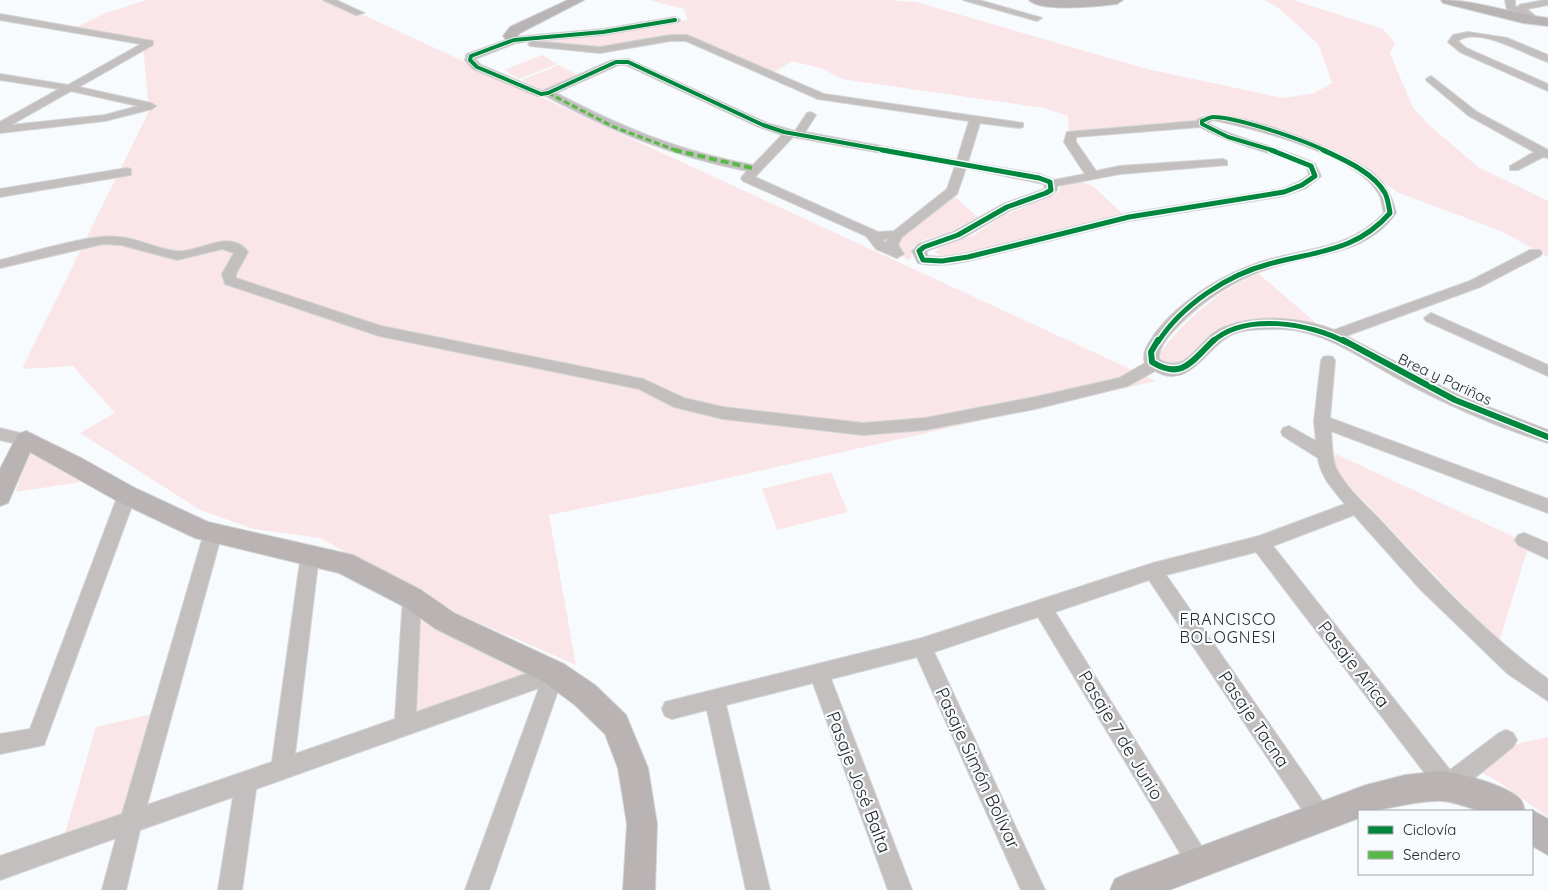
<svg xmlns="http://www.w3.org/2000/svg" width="1548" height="890" font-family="Quicksand,sans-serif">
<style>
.green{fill:#fae5e8}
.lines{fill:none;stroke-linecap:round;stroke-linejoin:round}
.street-casing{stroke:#d3d5d6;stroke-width:2}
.secondary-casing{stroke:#d3d5d6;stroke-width:2}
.street{fill:#c4bfbf;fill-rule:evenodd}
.secondary{fill:#b9b3b3;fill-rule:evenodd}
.quiet-far1{stroke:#58b947;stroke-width:3;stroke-dasharray:6 3;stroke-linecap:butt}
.quiet{stroke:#58b947;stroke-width:4;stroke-dasharray:8 4;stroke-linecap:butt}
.cycleway-far2-casing{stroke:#f7fbfe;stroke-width:5.5}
.cycleway-far1-casing{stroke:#f7fbfe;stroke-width:8}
.cycleway-casing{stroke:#f7fbfe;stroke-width:9}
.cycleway-far2{stroke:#00873e;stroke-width:4}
.cycleway-far1{stroke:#00873e;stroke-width:5}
.cycleway{stroke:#00873e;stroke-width:6}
.labels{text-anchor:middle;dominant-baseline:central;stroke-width:4.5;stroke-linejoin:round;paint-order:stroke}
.street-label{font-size:15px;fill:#272829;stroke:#f7fbfe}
.neighbourhood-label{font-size:16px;letter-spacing:1px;fill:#272829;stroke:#f7fbfe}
.near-street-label{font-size:18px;fill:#272829;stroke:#f7fbfe}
</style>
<rect width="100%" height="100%" fill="#f8fbfd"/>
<path class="green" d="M146,0H320L359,13L1156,381L701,484L549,515L576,665L459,614L320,538L254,529L200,510L80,433L115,413L73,366L22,369L149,111L143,46L74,28L106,13Z
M649,0H898L896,1L916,2L1147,69L1282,98L1312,94L1332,83L1319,45L1279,8L1264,0H1293L1383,29L1395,43L1390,53L1413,108L1430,126L1478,167L1548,201V257L1501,231L1397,192L1342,154L1307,139L1261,124L1203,114L1195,121L1069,131L1068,116L1044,108L842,79L823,69L792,61L773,73L689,37L597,48L536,42L688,20L684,9Z
M542,55L557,64L519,79L504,70Z
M559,65L577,75L540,91L522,80Z
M1079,181L1093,186L1124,215L958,255L943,257L935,252L942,246L974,235L1003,216L1059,192L1061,185Z
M955,197L978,217L947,234L923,240L912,248L911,259L908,260L898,253L896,245L902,237Z
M1259,274L1317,324L1292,321L1229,324L1215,330L1187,359L1170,368L1157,358C1175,328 1225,284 1259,274Z
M29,450L87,481L16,492Z
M1336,454L1529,544L1499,642L1336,472L1332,459Z
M831,472L848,512L777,530L762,489Z
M412,598L554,673L405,725Z
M157,713L131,822L65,833L96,727Z
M1548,737V817L1496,780L1470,767L1512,745Z"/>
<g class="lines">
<defs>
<path id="street" d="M323,0H336L364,13L356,15Z
M963,0H979L1042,18L1037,21Z
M1505,0H1515V6L1518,7L1519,5L1544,0H1548V5L1527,9L1541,21L1536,24L1521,14L1507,10Z
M0,14L153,41V45L79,87L151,103L156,106L152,109L105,121L0,133V122L59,89L0,80V74L68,85L141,44L0,20ZM71,91L138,106L105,115L11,125Z
M675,17L680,20L678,22L603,35L534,41L600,47L670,35H687L824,94L1023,123V127L1019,128L980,123L968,162L1039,174L1054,180L1085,174L1064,142L1067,132L1196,121C1217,98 1352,154 1374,174C1387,185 1392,197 1396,213C1366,256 1315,253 1270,268C1235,279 1202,301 1177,327C1169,335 1158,347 1159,359C1189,377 1199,336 1224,327C1258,314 1301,317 1334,330L1470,281L1530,250H1540L1542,253L1540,256L1480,287L1346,336L1460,396L1548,430V443C1500,428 1452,407 1408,384C1367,363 1330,332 1284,329C1267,329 1246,328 1231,335C1206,347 1189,391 1155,371L1128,386L1035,409L925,430L863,435L723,419L674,407L639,389L379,336L225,284L222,274L234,253L222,249L177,260L121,245L103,244L0,268V260C31,253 90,233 120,237C139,239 157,249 176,251C198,254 230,227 248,252L236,274V278L381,326L643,379L684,398L723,407L863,423L925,418L1035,397L1119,378L1145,363C1141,351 1150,342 1156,332C1182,299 1223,274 1263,261C1306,248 1351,249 1384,213C1382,207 1382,199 1379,194C1356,154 1256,129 1213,120L1208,123C1241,142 1281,146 1315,164L1321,176L1306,188L1284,196L1129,221L968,261C952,264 935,267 918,263L912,251L919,244L953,232L1003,204L1042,190L1045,189L1044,184L966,168L957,194L902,237L898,245L904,254L897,258L876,249L866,236L743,181L741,178L747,171C671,156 614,132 546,96H537L473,69L465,60L467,54L514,37L603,29ZM532,41L528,44L530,46L600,53L670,41H686L818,99L969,121L957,160L805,132L816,115L811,112L807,113L795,131L767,123L628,59L612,60L542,91L481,65L475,59L516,43ZM618,65H626L759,127L782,135L753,165C679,151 623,128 556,93ZM1200,127C1234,146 1273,151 1307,168L1309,175L1298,182L1282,189L1129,213L968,253L942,257L928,256L926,252L929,250L963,238L1011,210L1050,196L1057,190V186L1120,174L1227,165V161L1223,159L1120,166L1096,171L1076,142V137ZM793,137L798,138L955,166L947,189L894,231L878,232L755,177ZM888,239L886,243L883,240Z
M1468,32L1507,38L1548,55V62C1527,56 1479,25 1458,41L1466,48L1548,84V91L1460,52L1448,42L1453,35Z
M1431,76L1477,112L1548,150V158L1543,157L1518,170H1510V166L1534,152L1469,116L1427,81L1426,79Z
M127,168L131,169V175L0,197V189Z
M1431,313L1548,365V376L1426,321L1424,318Z
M1328,356L1333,357L1335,361L1330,418L1548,499V513L1331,431C1332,442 1332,455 1335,465C1341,483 1368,507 1381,521C1433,577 1486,635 1548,679V701L1508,674L1420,589L1354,515L1273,546L1450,770L1499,733L1506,730L1513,733L1517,740L1513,747L1456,793L1448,796L1440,793L1256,552L1166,575L1329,810L1332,818L1329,826L1321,829L1313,826L1149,580L1055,612L1207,855L1211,863L1207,871L1199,875L1191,871L1038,617L934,652L1045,890H1021L917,657L831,679L912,890H888L813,683L726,705L770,890H746L707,710L672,719L665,716L662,709L665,702L922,638L1153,563L1259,536L1345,504C1334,491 1320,476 1318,458L1283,436L1281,432L1283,428L1289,426L1316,441L1314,421L1321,361L1323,357Z
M0,428L32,436L34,440L32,444L26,446L0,440Z
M127,488L133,490L136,495L44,745L0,754V734L30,729L118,495L121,490Z
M213,526L219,528L222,533L147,805L272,762L301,555L304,550L310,547L316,550L319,555L295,754L395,719L403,598L405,592L412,590L419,592L421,598L416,712L554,664L561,666L564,673L489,890H465L539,688L256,789L242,890H218L233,797L140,830L126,890H102L116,838L0,880V856L122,814L204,533L207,528Z
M1524,533L1548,543V559L1518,545L1515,540L1518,535Z"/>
<path id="secondary" d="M568,0H584L520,33L517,36L521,40L519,43H509L503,36L510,27Z
M1029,0H1123L1117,4C1099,6 1041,13 1029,0Z
M1441,0C1477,0 1512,14 1548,18V26L1523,23L1443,3Z
M26,431L83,459L135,488L208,522L353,555L421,590L454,613L564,664L595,685L626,715L648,768L657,824L655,890H623L627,824L618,768L605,734L575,705L544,682L436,629L403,606L339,573L195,538L119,502L30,452L8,503L0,506V469L18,434Z
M1440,771C1460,773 1508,785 1521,800C1523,803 1524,808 1525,811C1512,811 1495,814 1482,811C1468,808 1456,802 1441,801C1413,800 1387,811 1359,811V818L1169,890H1110L1115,879L1126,874L1366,785L1405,775Z
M1532,810L1548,819V855L1532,846L1530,811Z"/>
</defs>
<use href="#street" class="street-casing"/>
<use href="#secondary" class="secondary-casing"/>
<use href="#street" class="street"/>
<use href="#secondary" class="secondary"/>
<path class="quiet-far1" d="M548,93L614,127L678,151"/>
<path class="quiet" d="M674,150L756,169"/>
<defs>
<path id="cycleway-far2" d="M675,20L603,32L514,40L471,56L470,60L477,67L541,94L548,93L616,62H628L763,125L784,132L889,151
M1275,151L1228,137L1202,124V121C1205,120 1210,117 1213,117C1237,117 1303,140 1326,151"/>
<path id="cycleway-far1" d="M882,150L1039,178L1050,182L1051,190L1046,193L1007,207L958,235L924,247L919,251L923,260L942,261L968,257L1129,217L1284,192L1302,185L1315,176L1311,166L1271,150
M1158,342C1182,305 1227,275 1269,264C1316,251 1356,252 1390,213C1389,207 1388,199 1385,193C1373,172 1344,160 1323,150
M1212,342C1244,312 1310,323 1345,342"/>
<path id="cycleway" d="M1158,340L1151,352L1152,362C1183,381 1192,360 1214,340
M1343,340L1455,400L1548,437"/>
</defs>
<use href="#cycleway-far2" class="cycleway-far2-casing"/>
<use href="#cycleway-far1" class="cycleway-far1-casing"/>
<use href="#cycleway" class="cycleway-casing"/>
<use href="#cycleway-far2" class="cycleway-far2"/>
<use href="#cycleway-far1" class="cycleway-far1"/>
<use href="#cycleway" class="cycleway"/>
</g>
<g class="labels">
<g class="street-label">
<text transform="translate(1445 379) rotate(25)">Brea y Pariñas</text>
</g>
<g class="neighbourhood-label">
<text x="1228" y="619">FRANCISCO<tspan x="1228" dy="18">BOLOGNESI</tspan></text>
</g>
<g class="near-street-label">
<text transform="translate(1354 664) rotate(52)">Pasaje Arica</text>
<text transform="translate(1254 719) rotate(56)">Pasaje Tacna</text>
<text transform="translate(1121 735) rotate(59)">Pasaje 7 de Junio</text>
<text transform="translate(978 768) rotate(65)">Pasaje Simón Bolívar</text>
<text transform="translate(859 782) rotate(69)">Pasaje José Balta</text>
</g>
</g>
<rect x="1358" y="810" width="175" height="65" fill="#f7fbfe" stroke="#a4a7a9"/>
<rect x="1368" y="826" width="25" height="8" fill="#00873e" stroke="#a4a7a9"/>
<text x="1403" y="835" font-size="15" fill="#272829">Ciclovía</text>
<rect x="1368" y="851" width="25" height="8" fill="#58b947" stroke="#a4a7a9"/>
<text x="1403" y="860" font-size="15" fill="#272829">Sendero</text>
</svg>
